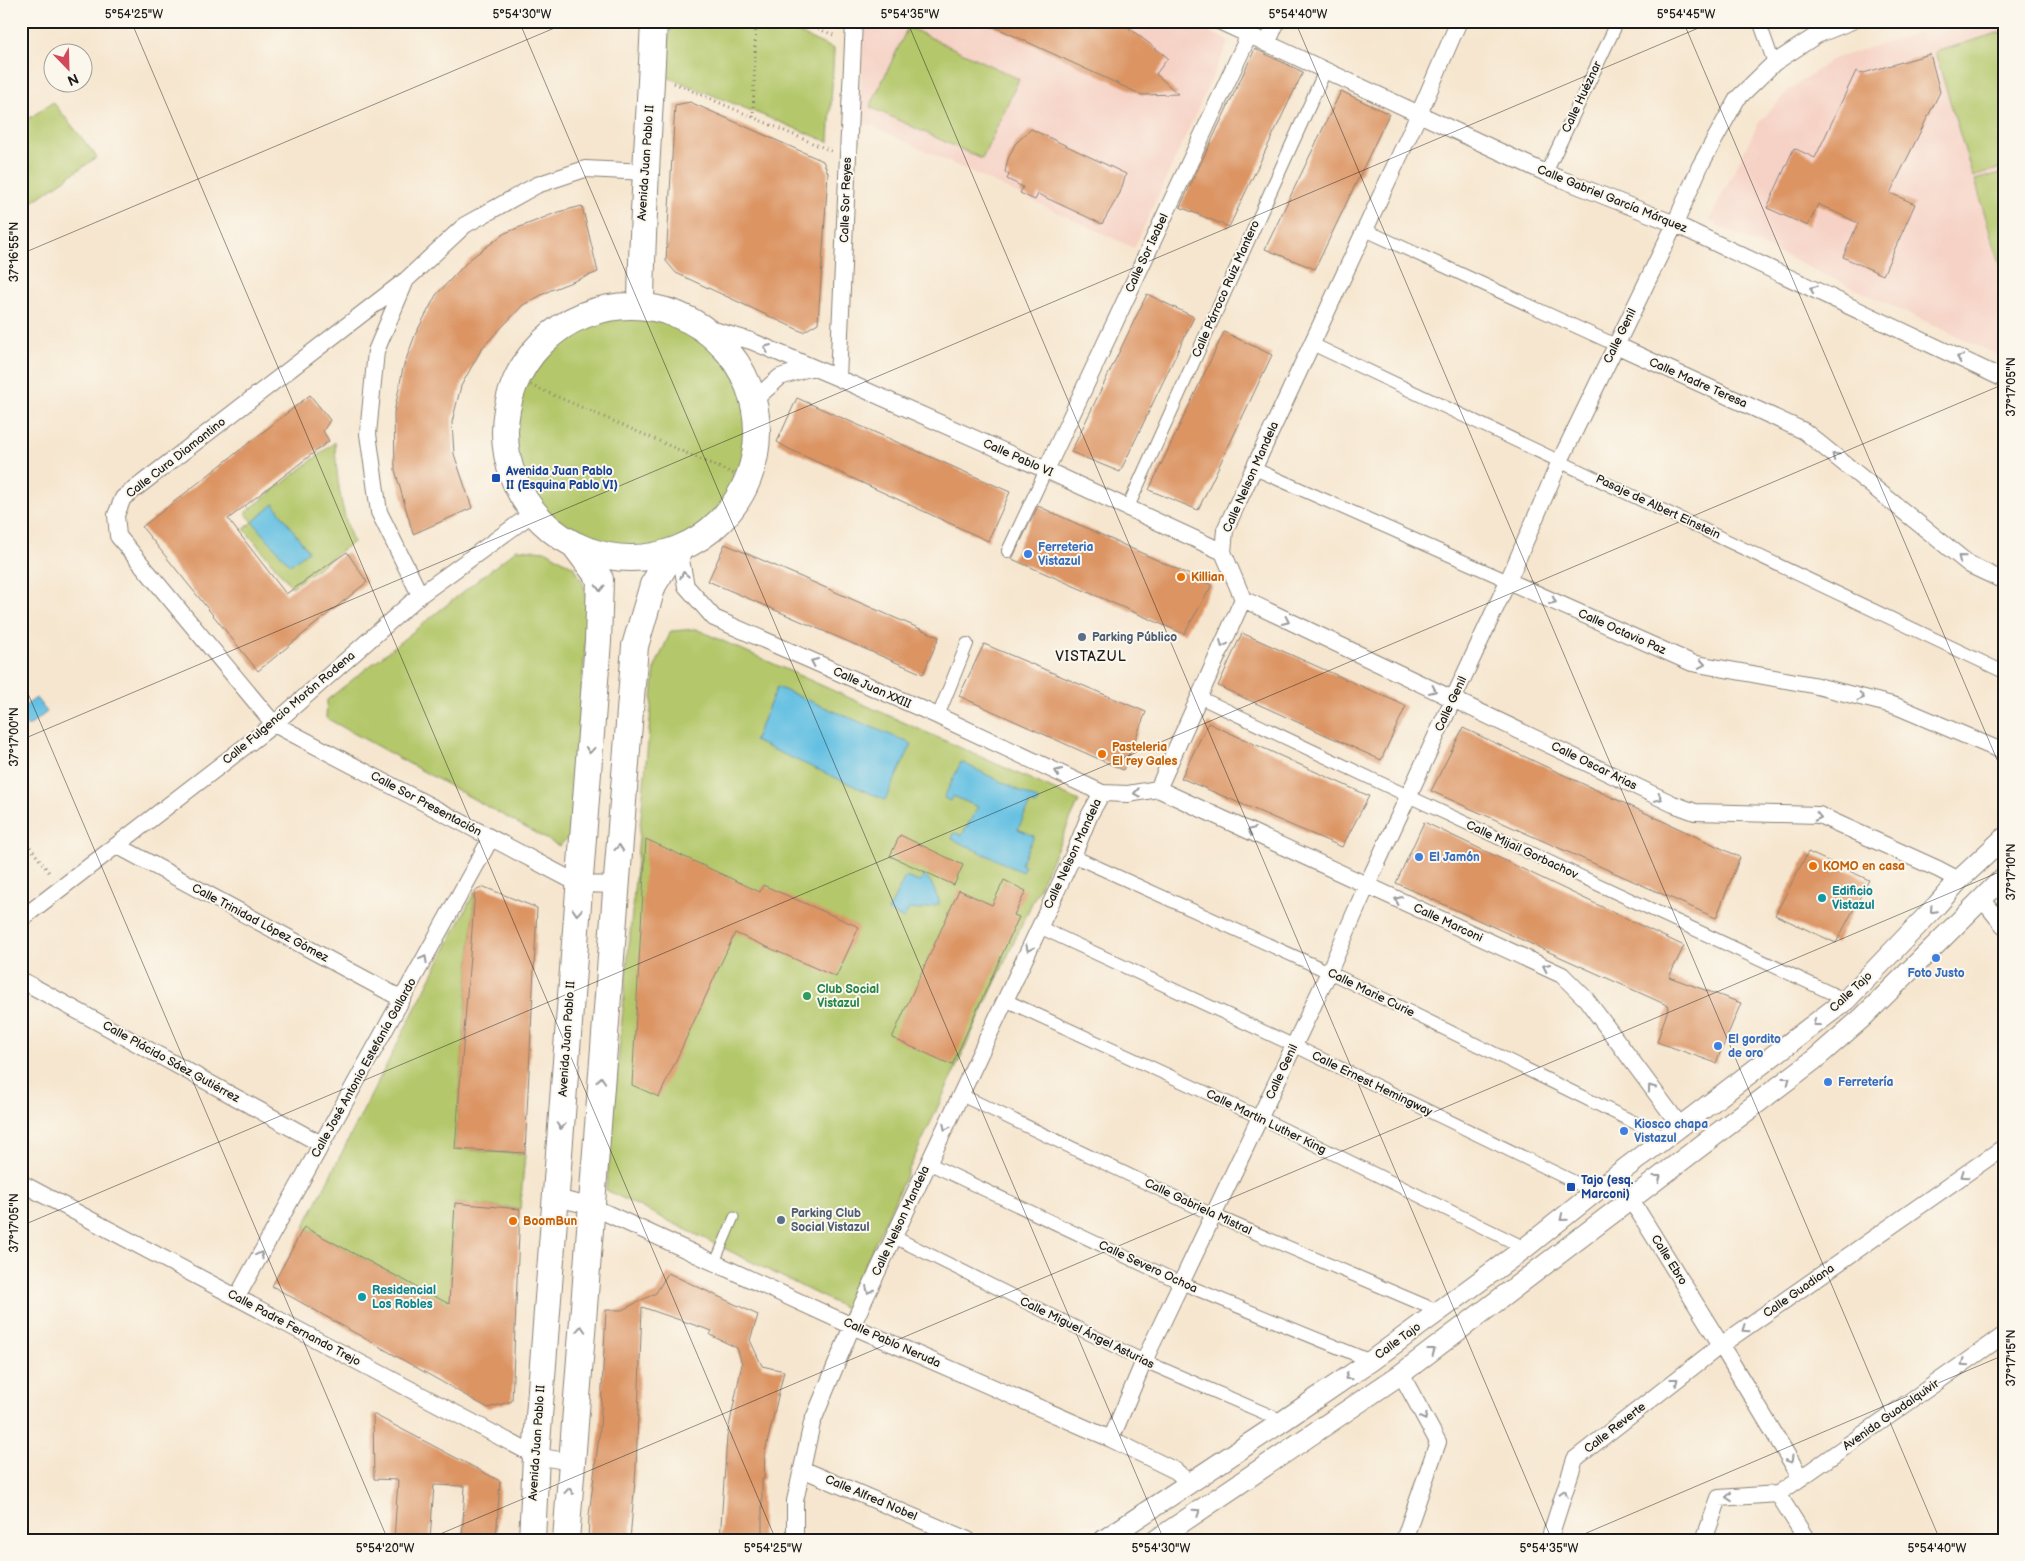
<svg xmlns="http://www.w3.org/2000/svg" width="2025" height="1561" font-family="'Balsamiq Sans',sans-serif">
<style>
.built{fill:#f6d1c5}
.green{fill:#b4c76a;stroke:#687243}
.water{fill:#64c0e2;stroke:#406e7f}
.building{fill:#dc9463}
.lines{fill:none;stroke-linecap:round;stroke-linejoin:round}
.service-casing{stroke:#898176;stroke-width:11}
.pedestrian-casing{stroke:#898176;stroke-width:14}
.minor-casing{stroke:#898176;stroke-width:18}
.tertiary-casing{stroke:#898176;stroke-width:22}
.primary-casing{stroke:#898176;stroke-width:28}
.path{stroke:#898176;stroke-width:3;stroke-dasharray:1 4;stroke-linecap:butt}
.service{stroke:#fff;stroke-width:9}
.pedestrian{stroke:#fff;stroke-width:12}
.minor{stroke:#fff;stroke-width:16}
.tertiary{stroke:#fff;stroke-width:20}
.primary{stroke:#fff;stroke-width:26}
.oneway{stroke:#999}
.ticks{fill:none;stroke:#1c1c1c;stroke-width:1;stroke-opacity:0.45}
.transit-dot{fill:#1a4fb4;stroke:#fbf7ec;stroke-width:2}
.shop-dot{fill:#3f7fe0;stroke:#fbf7ec;stroke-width:2}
.food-dot{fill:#e8710a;stroke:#fbf7ec;stroke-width:2}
.service-dot{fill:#5c6f8a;stroke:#fbf7ec;stroke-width:2}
.culture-dot{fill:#0f9aa8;stroke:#fbf7ec;stroke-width:2}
.leisure-dot{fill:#2e9e5b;stroke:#fbf7ec;stroke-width:2}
.labels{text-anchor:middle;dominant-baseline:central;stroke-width:4;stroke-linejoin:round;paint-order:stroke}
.street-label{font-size:12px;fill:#1c1c1c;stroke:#fbf7ec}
.transit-label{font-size:12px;font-weight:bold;fill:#164399;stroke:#fbf7ec;text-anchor:start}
.shop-label{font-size:12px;font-weight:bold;fill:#366cbe;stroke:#fbf7ec;text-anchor:start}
.food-label{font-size:12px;font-weight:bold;fill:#c56008;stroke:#fbf7ec;text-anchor:start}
.service-label{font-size:12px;font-weight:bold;fill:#4e5e75;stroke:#fbf7ec;text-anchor:start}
.culture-label{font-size:12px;font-weight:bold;fill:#0d838f;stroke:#fbf7ec;text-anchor:start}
.leisure-label{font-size:12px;font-weight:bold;fill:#27864d;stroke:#fbf7ec;text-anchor:start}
.neighbourhood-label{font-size:14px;letter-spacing:1px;fill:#1c1c1c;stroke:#fbf7ec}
.neatline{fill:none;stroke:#1c1c1c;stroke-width:2}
.ticks-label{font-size:12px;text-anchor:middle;fill:#1c1c1c}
</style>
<rect width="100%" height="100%" fill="#fbf7ec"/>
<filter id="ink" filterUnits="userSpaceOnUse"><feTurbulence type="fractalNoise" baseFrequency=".02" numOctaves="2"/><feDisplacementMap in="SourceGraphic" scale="10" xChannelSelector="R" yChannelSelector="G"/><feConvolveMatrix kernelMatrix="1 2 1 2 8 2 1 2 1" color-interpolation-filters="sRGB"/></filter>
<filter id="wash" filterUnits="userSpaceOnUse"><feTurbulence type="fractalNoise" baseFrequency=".0096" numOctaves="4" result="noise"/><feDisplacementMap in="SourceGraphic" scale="20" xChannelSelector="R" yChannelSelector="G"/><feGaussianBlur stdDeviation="1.12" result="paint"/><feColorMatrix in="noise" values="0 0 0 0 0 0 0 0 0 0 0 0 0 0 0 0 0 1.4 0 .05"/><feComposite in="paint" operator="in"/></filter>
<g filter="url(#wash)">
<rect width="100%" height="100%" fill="#f6e6cf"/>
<path class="built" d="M864,21H1187L1229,41L1134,248L859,120Z
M1957,21H2004V358L1709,221L1758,124L1789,90L1833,59Z"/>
<path class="green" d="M671,21H772L834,49L829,142L665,76Z
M908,27L1019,79L982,159L870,107Z
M2001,32L2004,42V167L1973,177L1935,52Z
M53,102L97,157L21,210V124Z
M2004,172V278H2003L1975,180Z
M504 433a126 126 0 1 1 252 0a126 126 0 1 1-252 0Z
M335,442C336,476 341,510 353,542L292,587L244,529L253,522L245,513Z
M517,549L547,551L575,568L585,588L588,609L571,835L559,846L326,718L327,700Z
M696,629L1079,801L845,1308L606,1190L655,667L671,631Z
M475,891L455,1149L525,1154L520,1209L455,1203L450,1282L501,1332L304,1227Z"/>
<path class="water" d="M274,504L308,551L290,565L253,522Z
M777,687L912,744L885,800L754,741Z
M36,698L47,712L28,727L21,718V709Z
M961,762L1038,800L1036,805L1030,803L1018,829L1034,836L1021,864L1025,866L1022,872L952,839L954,833L962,835L978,807L953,796L950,801L944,798Z
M924,875C934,883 933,890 939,900V904L921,910L909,909L904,919L888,911L905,877L920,882Z"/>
<g id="blocks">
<path class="building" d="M982,21H1120L1168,58L1156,74L1178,94L1142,95Z
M1255,49L1303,72L1229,227L1180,207Z
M1930,54L1940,92L1890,193L1915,204L1883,275L1843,257L1858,223L1818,204L1808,226L1767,208L1794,148L1815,158L1856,71L1860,74Z
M1341,91L1389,114L1315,269L1265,249Z
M690,102L823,161L828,173L818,323L803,332L676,273L666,261L675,105Z
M1031,129L1126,174L1120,193L1102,224L1038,194L1035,200L1020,193L1023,187L1007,179L1009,175L1005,172L1008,159L1015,144Z
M582,206L598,272L551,290L523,305L482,348L461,386L452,422L454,454L472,508L413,534L395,470L394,413L403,368L415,335L436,295L470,259L505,233L558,212Z
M1147,294L1194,317L1120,472L1071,452Z
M1224,332L1272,355L1198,510L1149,490Z
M310,395L330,420L323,431L329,441L228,519L286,594L347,552L367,582L258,671L142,527Z
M797,398L1010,492L988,541L789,449L777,442Z
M1038,506L1212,585L1184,634L1012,559Z
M725,544L939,637L923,674L708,581Z
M1242,633L1406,706L1381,760L1218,686Z
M984,644L1146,712L1123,770L959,696Z
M1208,723L1369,796L1342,847L1181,778Z
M1463,728L1740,857L1716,918L1431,791Z
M1424,822L1684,946L1669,977L1741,1003L1716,1063L1657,1042L1669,1006L1396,883Z
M900,835L963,865L954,885L890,856Z
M646,839L760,892L763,885L859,927L836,977L735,933L659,1097L632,1085Z
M1808,852L1869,880L1836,943L1775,915Z
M1004,880L1026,891L1014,915L1019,917L952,1065L892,1038L959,890L992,905Z
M484,887L537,908L525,1153L455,1149L475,891Z
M455,1203L520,1209L512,1401L488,1408L272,1286L304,1227L449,1304Z
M668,1273L758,1315L750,1340L762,1366L784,1371L765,1452L764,1479H762V1540H720L727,1437L742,1364L737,1348L710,1335L712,1331L642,1307L636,1468L630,1540H588L589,1515L600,1428L606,1310H622L656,1293Z
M373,1414L500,1481L496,1540H462L465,1486L434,1485L430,1540H394L398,1480L374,1479Z"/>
</g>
</g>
<g filter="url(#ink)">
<use href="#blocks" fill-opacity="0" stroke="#898176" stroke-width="1"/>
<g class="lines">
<defs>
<path id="service" d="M715,1262L734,1217"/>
<path id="pedestrian" d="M1759,21L1774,63
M1546,173L1618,21
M1365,230L1616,345
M1312,344L2004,672
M1255,469L1508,581
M1128,507L1325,71
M1008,551L1046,470
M1199,697L1408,796L1846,1000
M938,716L967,644
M1073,856L1329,972L1666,1138
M1039,927L1295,1046L1595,1192
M1005,1000L1261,1118L1525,1248
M961,1095L1213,1215L1438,1311
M928,1163L1181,1283L1371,1361
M894,1237L1144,1361L1283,1421"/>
<path id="minor" d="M1219,21L1546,173L1675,224L2004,379
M1267,44L1277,21
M406,280L123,498L116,515L118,536L274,724L579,884L616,885
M700,326L751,341L838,378L1046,470L1223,552
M1616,345L1804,431L1970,565L2004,581
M838,378L854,21
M754,400L780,377L812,367
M1046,470L1249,35
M679,550L686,586L714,618L938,716L1102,793L1128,794L1158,789L1243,599L1223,552L1225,530L1419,114L1459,21
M1508,581L1692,663L1813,685L1896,706L2004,752
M420,595L379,512L368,434L376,351L406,280L465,225L537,185L585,169L647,172
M1243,599L1673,804L1695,812L1819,815L1938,869L1959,880
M1158,789L1562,975L1586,999L1681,1127
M118,846L402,999
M1982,899L2004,926
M21,919L274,724L420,595L533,513
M21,980L321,1144
M21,1183L536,1456L571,1462
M555,1198L591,1206L852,1326L1111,1439L1176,1471L1190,1484
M237,1297L491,838
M1401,1374L1438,1442L1404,1540
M1111,1439L1144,1361L1329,972L1367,885L1508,581L1560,461L1675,224L1700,166L1737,99L1774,63L1817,35L1852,21
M802,1469L968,1540
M1801,1478L1721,1345L2004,1147
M1778,1494L1807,1540
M795,1540V1501L812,1423L852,1326L1073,856L1090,814L1102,793
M1549,1540L1575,1459L1721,1345L1640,1214L1614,1177
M1704,1540L1719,1498L1778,1494L2004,1335"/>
<path id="tertiary" d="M1104,1540L1283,1421L1371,1361L1525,1248L1614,1177L1846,1000L1937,905L1959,880L2004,838
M1156,1540L1401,1374L1815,1059L1862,1018L2004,877"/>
<path id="primary" d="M505 432a126 126 0 1 1 252 0a126 126 0 1 1-252 0Z
M641,306C642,211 650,116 654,21
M532,1540L536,1456L598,641L600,579L576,547
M566,1540L635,646L653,585L673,552"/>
</defs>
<use href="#service" class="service-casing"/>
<use href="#pedestrian" class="pedestrian-casing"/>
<use href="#minor" class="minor-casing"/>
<use href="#tertiary" class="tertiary-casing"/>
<use href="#primary" class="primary-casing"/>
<path class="path" d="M800,21L836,36
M674,83L831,151
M753,117L756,21
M517,379L748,480
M21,835L51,875"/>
<use href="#service" class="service"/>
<use href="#pedestrian" class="pedestrian"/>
<use href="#minor" class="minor"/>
<use href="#tertiary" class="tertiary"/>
<use href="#primary" class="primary"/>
</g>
<defs><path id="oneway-chevron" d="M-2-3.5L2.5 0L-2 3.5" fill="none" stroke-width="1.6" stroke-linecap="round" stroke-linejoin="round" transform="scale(1.25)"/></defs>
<g class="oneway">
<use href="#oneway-chevron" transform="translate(1813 289) rotate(-155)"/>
<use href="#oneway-chevron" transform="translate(767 348) rotate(-157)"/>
<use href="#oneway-chevron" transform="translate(1960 358) rotate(-155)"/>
<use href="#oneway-chevron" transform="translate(1835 456) rotate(-141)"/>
<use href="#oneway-chevron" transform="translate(1961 558) rotate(-141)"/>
<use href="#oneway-chevron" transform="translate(684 575) rotate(-101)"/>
<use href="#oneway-chevron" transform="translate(600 588) rotate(91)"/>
<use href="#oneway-chevron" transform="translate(1553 601) rotate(24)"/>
<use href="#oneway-chevron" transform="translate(1286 621) rotate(25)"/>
<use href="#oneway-chevron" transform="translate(1223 644) rotate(115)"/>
<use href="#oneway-chevron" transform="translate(814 662) rotate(-156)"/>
<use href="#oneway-chevron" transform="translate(1702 664) rotate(10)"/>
<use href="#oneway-chevron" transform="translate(1433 690) rotate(25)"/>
<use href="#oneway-chevron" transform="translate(1861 697) rotate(14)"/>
<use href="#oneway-chevron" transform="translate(590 750) rotate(95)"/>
<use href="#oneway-chevron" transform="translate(1058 772) rotate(-155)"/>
<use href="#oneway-chevron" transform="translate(1137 793) rotate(170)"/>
<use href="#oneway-chevron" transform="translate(1659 798) rotate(26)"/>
<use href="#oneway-chevron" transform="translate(1818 817) rotate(12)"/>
<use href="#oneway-chevron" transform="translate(1251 831) rotate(-155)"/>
<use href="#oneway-chevron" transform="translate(619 848) rotate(-85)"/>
<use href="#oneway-chevron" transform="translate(1398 900) rotate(-155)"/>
<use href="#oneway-chevron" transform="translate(1933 910) rotate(133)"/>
<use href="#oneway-chevron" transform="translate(577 912) rotate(94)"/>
<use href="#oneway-chevron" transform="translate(1029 948) rotate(115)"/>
<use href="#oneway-chevron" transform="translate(424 959) rotate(-61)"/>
<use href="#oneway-chevron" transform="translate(1546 967) rotate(-155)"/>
<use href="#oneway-chevron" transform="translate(1816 1023) rotate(142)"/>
<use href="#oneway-chevron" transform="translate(601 1080) rotate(-86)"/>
<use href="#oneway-chevron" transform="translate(1787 1080) rotate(-37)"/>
<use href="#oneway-chevron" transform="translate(1651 1088) rotate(-126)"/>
<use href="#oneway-chevron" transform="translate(561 1126) rotate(94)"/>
<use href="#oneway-chevron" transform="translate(946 1127) rotate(115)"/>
<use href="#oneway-chevron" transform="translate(1964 1175) rotate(145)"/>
<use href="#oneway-chevron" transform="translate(1658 1178) rotate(-37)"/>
<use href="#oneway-chevron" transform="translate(1563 1218) rotate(141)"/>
<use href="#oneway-chevron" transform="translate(260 1255) rotate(-61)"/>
<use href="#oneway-chevron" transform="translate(869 1290) rotate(115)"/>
<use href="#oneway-chevron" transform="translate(581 1329) rotate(-86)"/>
<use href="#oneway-chevron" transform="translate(1745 1329) rotate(145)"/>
<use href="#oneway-chevron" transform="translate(1432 1351) rotate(-37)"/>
<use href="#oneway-chevron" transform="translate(1964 1363) rotate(145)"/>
<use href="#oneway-chevron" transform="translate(1348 1377) rotate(145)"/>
<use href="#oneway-chevron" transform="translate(1675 1381) rotate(-38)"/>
<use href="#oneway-chevron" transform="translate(1424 1417) rotate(62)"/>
<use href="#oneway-chevron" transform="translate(1790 1460) rotate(59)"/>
<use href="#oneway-chevron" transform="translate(569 1491) rotate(-85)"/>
<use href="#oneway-chevron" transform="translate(1564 1493) rotate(-72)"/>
<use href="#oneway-chevron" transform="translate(1729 1497) rotate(176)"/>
<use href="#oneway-chevron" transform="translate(1197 1512) rotate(-34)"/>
</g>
</g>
<path class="ticks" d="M131,21L776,1540M519,21L1164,1540M907,21L1552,1540M1295,21L1940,1540M1683,21L2004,776M21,254L571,21M21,677L388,1540M21,740L1715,21M21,1226L2004,384M426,1540L2004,870M1570,1540L2004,1355"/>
<g class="transit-dot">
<rect x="491" y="473" width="10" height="10" rx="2.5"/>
<rect x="1566" y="1182" width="10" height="10" rx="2.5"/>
</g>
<g class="shop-dot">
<circle cx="1028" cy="554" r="5"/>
<circle cx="1419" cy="857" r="5"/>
<circle cx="1936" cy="958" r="5"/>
<circle cx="1718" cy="1046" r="5"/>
<circle cx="1828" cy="1082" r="5"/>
<circle cx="1624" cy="1131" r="5"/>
</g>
<g class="food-dot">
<circle cx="1181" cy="577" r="5"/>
<circle cx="1102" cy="754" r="5"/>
<circle cx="1813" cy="866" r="5"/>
<circle cx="513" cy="1221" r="5"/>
</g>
<g class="service-dot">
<circle cx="1082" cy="637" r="5"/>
<circle cx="781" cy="1220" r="5"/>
</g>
<g class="culture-dot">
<circle cx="1822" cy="898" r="5"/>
<circle cx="362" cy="1297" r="5"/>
</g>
<circle class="leisure-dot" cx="807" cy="996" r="5"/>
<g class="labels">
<g class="street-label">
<text transform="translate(1582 97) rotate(-65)">Calle Huéznar</text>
<text transform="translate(646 163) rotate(-86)">Avenida Juan Pablo II</text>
<text transform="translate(1612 199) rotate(22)">Calle Gabriel García Márquez</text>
<text transform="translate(846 200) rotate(-88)">Calle Sor Reyes</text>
<text transform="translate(1147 253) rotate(-65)">Calle Sor Isabel</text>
<text transform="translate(1226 289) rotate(-66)">Calle Párroco Ruiz Mantero</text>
<text transform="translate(1620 336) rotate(-64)">Calle Genil</text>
<text transform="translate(1698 383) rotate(24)">Calle Madre Teresa</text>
<text transform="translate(176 458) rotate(-38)">Calle Cura Diamantino</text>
<text transform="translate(1018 458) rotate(24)">Calle Pablo VI</text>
<text transform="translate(1251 477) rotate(-66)">Calle Nelson Mandela</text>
<text transform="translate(1658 507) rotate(25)">Pasaje de Albert Einstein</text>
<text transform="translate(1622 632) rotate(24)">Calle Octavio Paz</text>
<text transform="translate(872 688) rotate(24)">Calle Juan XXIII</text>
<text transform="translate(1451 704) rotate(-65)">Calle Genil</text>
<text transform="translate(289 708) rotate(-40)">Calle Fulgencio Morón Rodena</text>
<text transform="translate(1594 766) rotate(26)">Calle Oscar Arias</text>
<text transform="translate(426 804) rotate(28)">Calle Sor Presentación</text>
<text transform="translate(1522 850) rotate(25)">Calle Mijail Gorbachov</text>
<text transform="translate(1073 854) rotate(-65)">Calle Nelson Mandela</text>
<text transform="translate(260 923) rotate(28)">Calle Trinidad López Gómez</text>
<text transform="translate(1448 923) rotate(25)">Calle Marconi</text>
<text transform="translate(1851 992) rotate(-43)">Calle Tajo</text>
<text transform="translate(1371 993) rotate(26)">Calle Marie Curie</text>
<text transform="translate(567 1039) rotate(-86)">Avenida Juan Pablo II</text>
<text transform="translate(171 1062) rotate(29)">Calle Plácido Sáez Gutiérrez</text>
<text transform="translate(364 1068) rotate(-61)">Calle José Antonio Estefanía Gallardo</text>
<text transform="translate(1282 1072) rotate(-65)">Calle Genil</text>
<text transform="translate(1372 1084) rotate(26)">Calle Ernest Hemingway</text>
<text transform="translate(1266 1122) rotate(26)">Calle Martin Luther King</text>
<text transform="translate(1198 1207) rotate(25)">Calle Gabriela Mistral</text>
<text transform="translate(901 1221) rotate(-65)">Calle Nelson Mandela</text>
<text transform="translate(1669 1260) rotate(58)">Calle Ebro</text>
<text transform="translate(1148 1267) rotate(25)">Calle Severo Ochoa</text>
<text transform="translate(1799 1291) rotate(-35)">Calle Guadiana</text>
<text transform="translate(294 1328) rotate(28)">Calle Padre Fernando Trejo</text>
<text transform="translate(1087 1333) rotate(26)">Calle Miguel Ángel Asturias</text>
<text transform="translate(1398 1341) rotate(-36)">Calle Tajo</text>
<text transform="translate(892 1343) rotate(24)">Calle Pablo Neruda</text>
<text transform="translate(1891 1415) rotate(-35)">Avenida Guadalquivir</text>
<text transform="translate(1615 1428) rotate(-38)">Calle Reverte</text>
<text transform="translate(537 1443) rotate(-86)">Avenida Juan Pablo II</text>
<text transform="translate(871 1498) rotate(23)">Calle Alfred Nobel</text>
</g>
<g class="transit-label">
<text x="506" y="471">Avenida Juan Pablo<tspan x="506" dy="14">II (Esquina Pablo VI)</tspan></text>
<text x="1581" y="1180">Tajo (esq.<tspan x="1581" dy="14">Marconi)</tspan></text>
</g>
<g class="shop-label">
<text x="1038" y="547">Ferreteria<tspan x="1038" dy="14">Vistazul</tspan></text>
<text x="1429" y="857">El Jamón</text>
<text x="1936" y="973" text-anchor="middle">Foto Justo</text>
<text x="1728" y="1039">El gordito<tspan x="1728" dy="14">de oro</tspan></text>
<text x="1838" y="1082">Ferretería</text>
<text x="1634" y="1124">Kiosco chapa<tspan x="1634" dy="14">Vistazul</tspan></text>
</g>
<g class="food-label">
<text x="1191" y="577">Killian</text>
<text x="1112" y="747">Pasteleria<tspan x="1112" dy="14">El rey Gales</tspan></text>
<text x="1823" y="866">KOMO en casa</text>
<text x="523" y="1221">BoomBun</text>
</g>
<g class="service-label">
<text x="1092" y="637">Parking Público</text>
<text x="791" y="1213">Parking Club<tspan x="791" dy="14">Social Vistazul</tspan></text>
</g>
<g class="culture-label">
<text x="1832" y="891">Edificio<tspan x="1832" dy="14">Vistazul</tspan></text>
<text x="372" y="1290">Residencial<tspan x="372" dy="14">Los Robles</tspan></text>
</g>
<g class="leisure-label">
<text x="817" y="989">Club Social<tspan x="817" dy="14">Vistazul</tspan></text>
</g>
<g class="neighbourhood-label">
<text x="1091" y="656">VISTAZUL</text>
</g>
</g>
<rect width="2025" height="1561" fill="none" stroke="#fbf7ec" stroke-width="55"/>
<g transform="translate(68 68) rotate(157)"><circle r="24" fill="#fbf7ec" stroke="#a29f99"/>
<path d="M0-4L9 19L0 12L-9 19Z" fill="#d1495b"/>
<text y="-8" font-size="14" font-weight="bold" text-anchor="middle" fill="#1c1c1c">N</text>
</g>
<rect x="28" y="28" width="1970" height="1506" class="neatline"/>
<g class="ticks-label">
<text x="134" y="18">5°54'25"W</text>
<text x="522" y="18">5°54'30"W</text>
<text x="910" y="18">5°54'35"W</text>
<text x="1298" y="18">5°54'40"W</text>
<text x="1686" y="18">5°54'45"W</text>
<text transform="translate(14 252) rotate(-90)" y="4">37°16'55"N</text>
<text transform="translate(2011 387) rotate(-90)" y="4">37°17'05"N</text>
<text transform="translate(14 737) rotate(-90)" y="4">37°17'00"N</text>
<text transform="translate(2011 872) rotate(-90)" y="4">37°17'10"N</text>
<text transform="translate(14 1223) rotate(-90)" y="4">37°17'05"N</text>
<text transform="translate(2011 1358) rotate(-90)" y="4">37°17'15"N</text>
<text x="385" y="1552">5°54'20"W</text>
<text x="773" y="1552">5°54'25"W</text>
<text x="1161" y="1552">5°54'30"W</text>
<text x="1549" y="1552">5°54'35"W</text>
<text x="1937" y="1552">5°54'40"W</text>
</g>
</svg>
